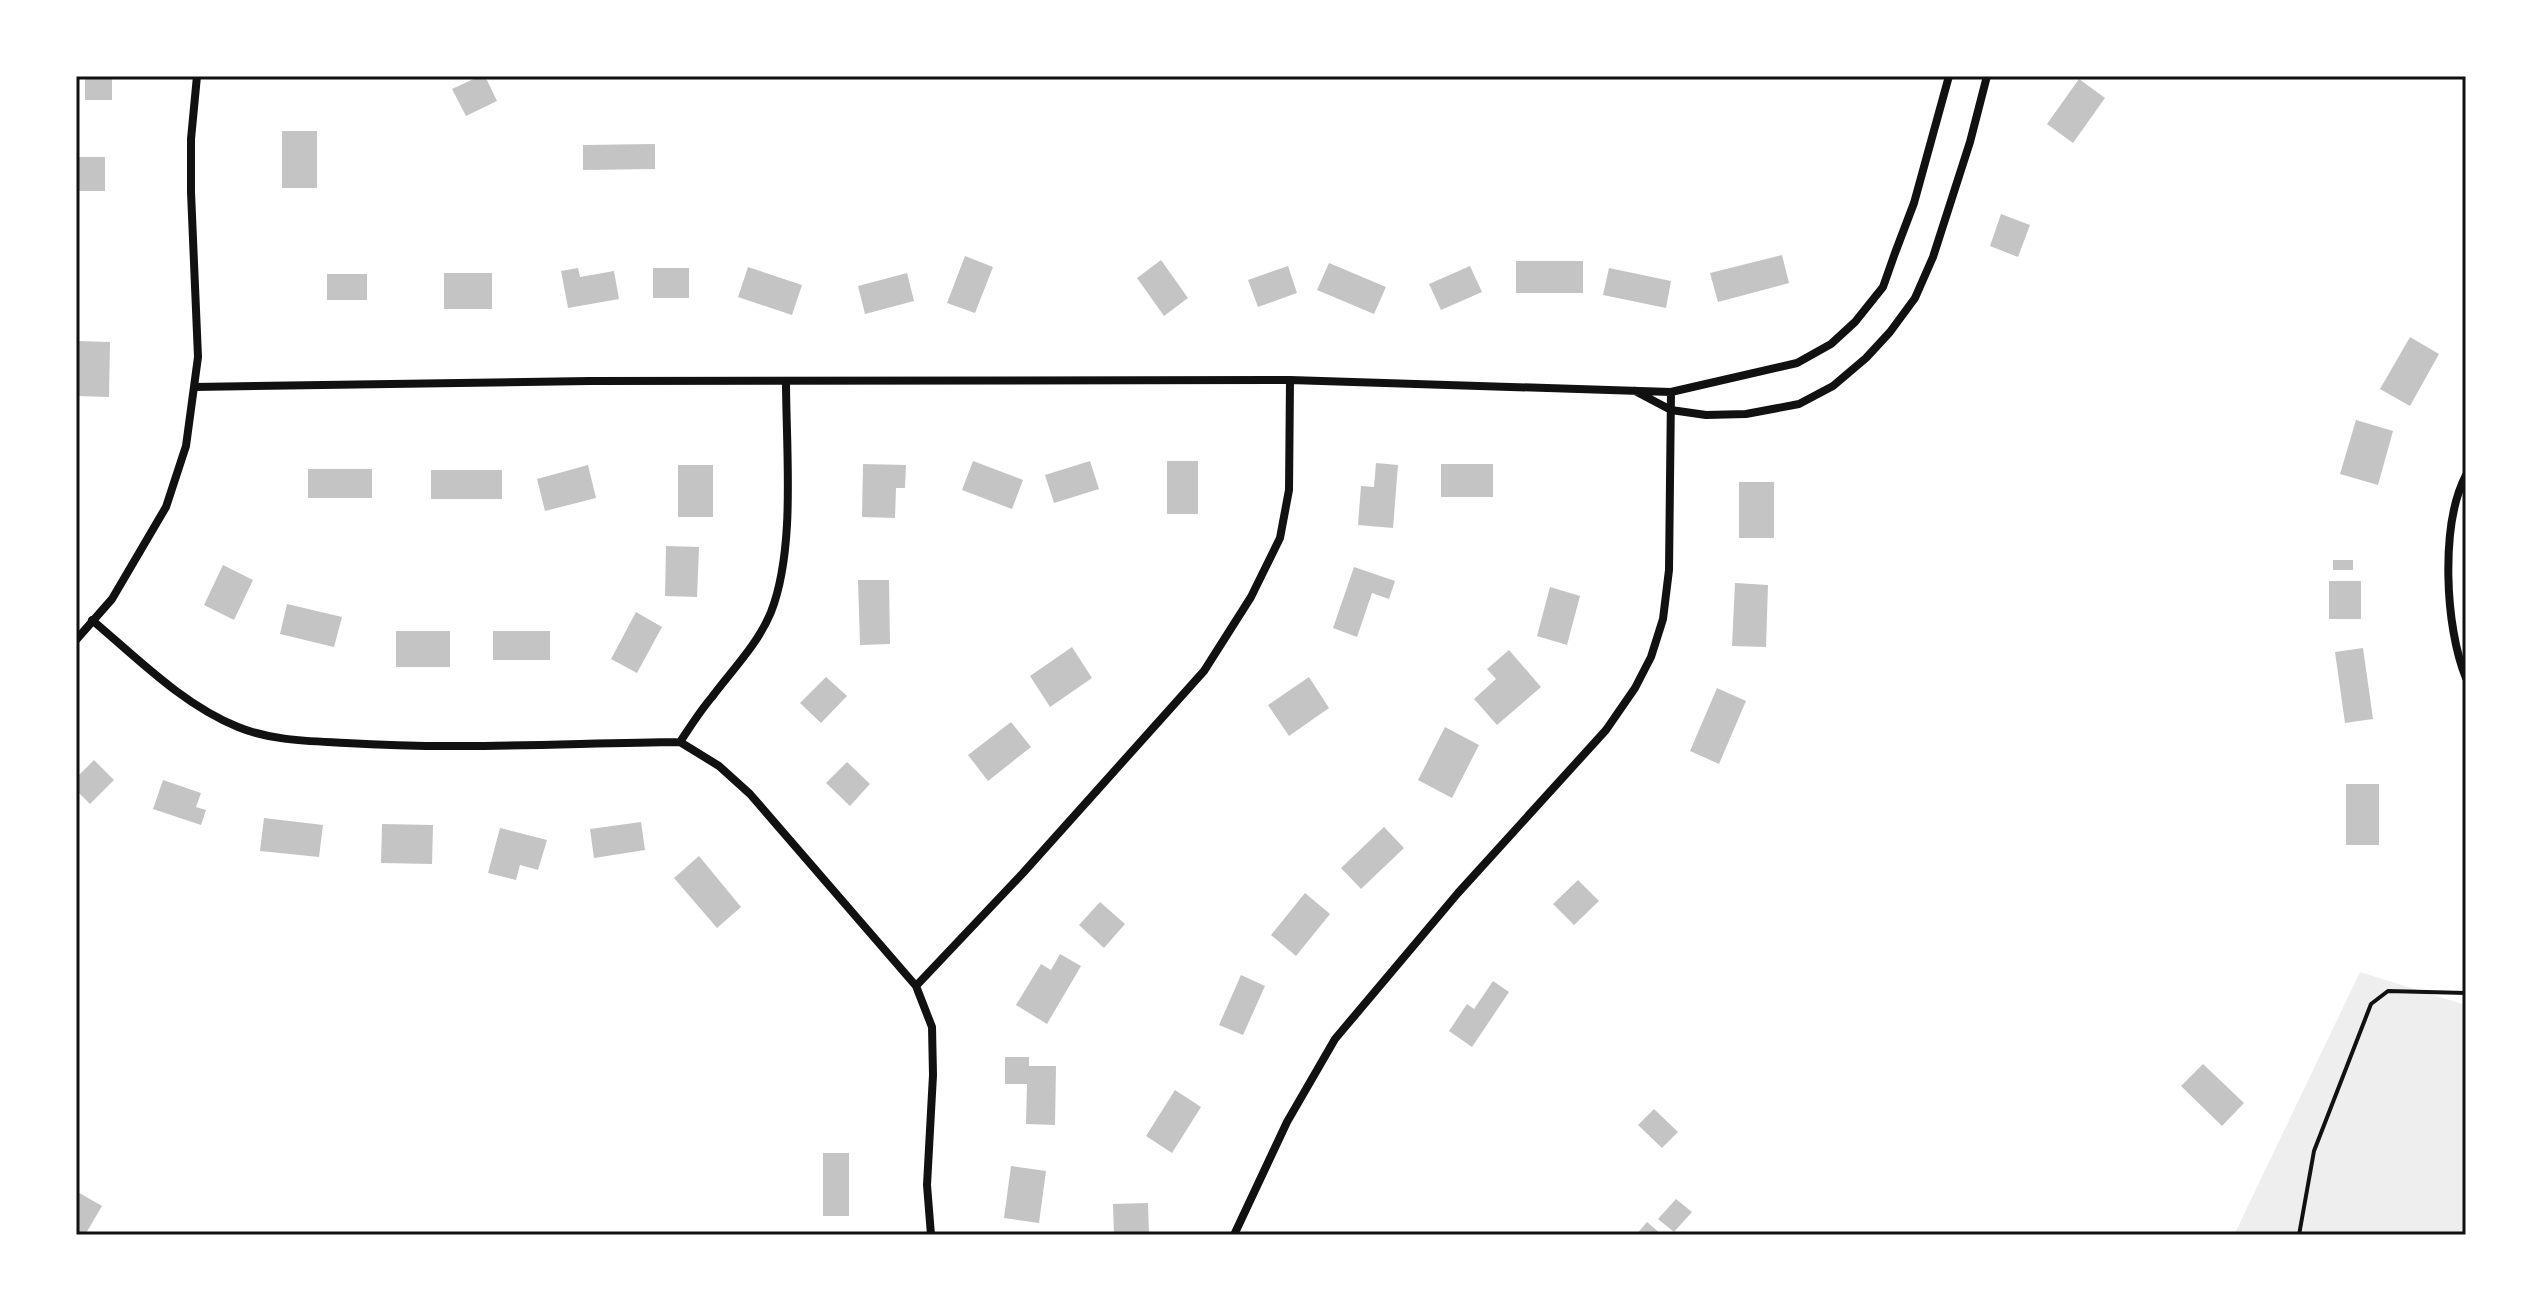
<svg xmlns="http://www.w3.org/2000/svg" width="2542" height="1311" font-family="Montserrat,sans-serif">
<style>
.green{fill:#eee}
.building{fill:#c4c4c4}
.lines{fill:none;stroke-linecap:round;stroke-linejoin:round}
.path{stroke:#111;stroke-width:4}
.minor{stroke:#111;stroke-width:8}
.neatline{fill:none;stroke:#111;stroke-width:3}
</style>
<rect width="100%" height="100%" fill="#fff"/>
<path class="green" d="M2360,972L2466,1005V1235H2234Z"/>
<path class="building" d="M85,76H112V100H85Z
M480,76H485L497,101L466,116L452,89Z
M2079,79L2105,98L2073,143L2047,124Z
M282,131H317V188H282Z
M655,144V169L583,170V145Z
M76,157H105V191H76Z
M2001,214L2030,225L2018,257L1990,246Z
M1782,255L1789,283L1718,302L1710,273Z
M965,256L993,267L975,313L947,303Z
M1161,260L1188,298L1164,316L1137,278Z
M1516,261H1583V293H1516Z
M1329,263L1386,287L1374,314L1317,290Z
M1288,266L1297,293L1258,307L1248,280Z
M1470,266L1482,292L1441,310L1429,284Z
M748,267L802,285L792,315L738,297Z
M578,268L580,277L614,271L619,299L568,308L561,271Z
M653,268H689V298H653Z
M1609,268L1671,281L1666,308L1603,295Z
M444,273H492V309H444Z
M907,273L914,301L865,314L858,286Z
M327,274H367V300H327Z
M2410,337L2439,354L2410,406L2380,389Z
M78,341L110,342L109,397L76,396Z
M2356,420L2393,431L2378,485L2340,474Z
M973,461L1023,480L1012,509L962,490Z
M1090,461L1099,489L1054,503L1045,475Z
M1167,461H1198V514H1167Z
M1376,463L1398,465L1393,528L1358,525L1361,486L1374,487Z
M863,464L906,465L905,488H896L895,518L862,517Z
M1441,464H1493V497H1441Z
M588,465L596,498L545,511L537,479Z
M678,465H713V517H678Z
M308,469H372V498H308Z
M431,470H502V499H431Z
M1739,482H1774V538H1739Z
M666,546L699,547L697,597L665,596Z
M2333,560H2353V570H2333Z
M223,565L253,580L234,620L204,605Z
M1354,567L1395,581L1389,599L1372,593L1357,637L1333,628Z
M858,580H889L890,644L860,645Z
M2329,581H2361V619H2329Z
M1735,583L1768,585L1766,647L1732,646Z
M1550,587L1580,596L1567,645L1537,636Z
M287,604L342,617L334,647L280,634Z
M636,612L662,627L637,673L611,659Z
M396,631H450V667H396Z
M493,631H550V660H493Z
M1072,647L1092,678L1050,707L1030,676Z
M2363,648L2373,719L2345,723L2335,652Z
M1509,650L1541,687L1497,725L1474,699L1496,679L1487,669Z
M826,677L847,696L821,723L800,703Z
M1309,677L1329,708L1289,736L1268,705Z
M1717,688L1746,701L1719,764L1690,751Z
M1011,722L1031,747L988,781L968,755Z
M1445,727L1479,745L1452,798L1418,780Z
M94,760L114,780L90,804L76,790V778Z
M847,762L870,784L850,806L826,783Z
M163,780L201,793L196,807L206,810L201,825L153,809Z
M2346,784H2379V845H2346Z
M264,818L323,825L319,857L260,851Z
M641,822L645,850L594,858L590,829Z
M382,824L433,825L432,864L381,863Z
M1384,827L1404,848L1361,889L1341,868Z
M500,828L547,840L538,870L520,865L516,880L488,873Z
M699,856L741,907L717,928L674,878Z
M1578,880L1599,901L1574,925L1553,904Z
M1305,893L1330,914L1296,956L1271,935Z
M1100,902L1125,924L1104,948L1079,925Z
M1060,954L1081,966L1047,1024L1016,1005L1041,964L1051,970Z
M1241,975L1265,986L1243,1035L1219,1025Z
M1493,981L1509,992L1472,1047L1449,1031L1467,1004L1474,1009Z
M1005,1057H1029V1066H1056L1055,1125L1026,1124L1027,1084H1005Z
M2203,1064L2244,1103L2222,1126L2181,1086Z
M1175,1090L1201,1107L1172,1153L1146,1136Z
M1654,1109L1678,1132L1662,1148L1638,1125Z
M823,1153H849V1216H823Z
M1011,1166L1046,1171L1039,1223L1004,1218Z
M76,1191L102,1206L85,1235L76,1230Z
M1676,1199L1692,1212L1674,1232L1658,1219Z
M1148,1203L1149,1235H1114L1113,1204Z
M1647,1222L1662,1235H1636Z"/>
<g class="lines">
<path class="path" d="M2299,1235L2314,1151L2371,1004L2388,991L2466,993"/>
<path class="minor" d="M194,387L589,381L1290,380L1671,392L1797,363L1831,344L1855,322L1883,287L1895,253L1914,203L1949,76
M1635,391L1671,410L1706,415L1746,414L1799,404L1833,386L1866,358L1890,332L1915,298L1933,257L1970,142L1987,76
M2466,475C2440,525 2445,627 2466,678
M92,620C137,658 183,705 238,727C272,741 310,741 346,743C457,750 569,743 680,742L719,766L750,794L916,986L932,1027L933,1075L927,1185L931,1235
M76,640L112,599L166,507L186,446L198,357L191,192V139L197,76
M680,742C690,727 700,711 712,697C732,670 758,644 771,612C796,548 786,450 786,381
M916,986L1023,873L1204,671L1251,597L1280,538L1289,490L1290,380
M1234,1235L1287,1122L1335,1039L1458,893L1606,730L1635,688L1651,657L1663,619L1669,570L1671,392"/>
</g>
<rect width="2542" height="1311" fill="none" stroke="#ffffff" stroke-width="156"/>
<rect x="78" y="78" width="2386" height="1155" class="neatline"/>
</svg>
